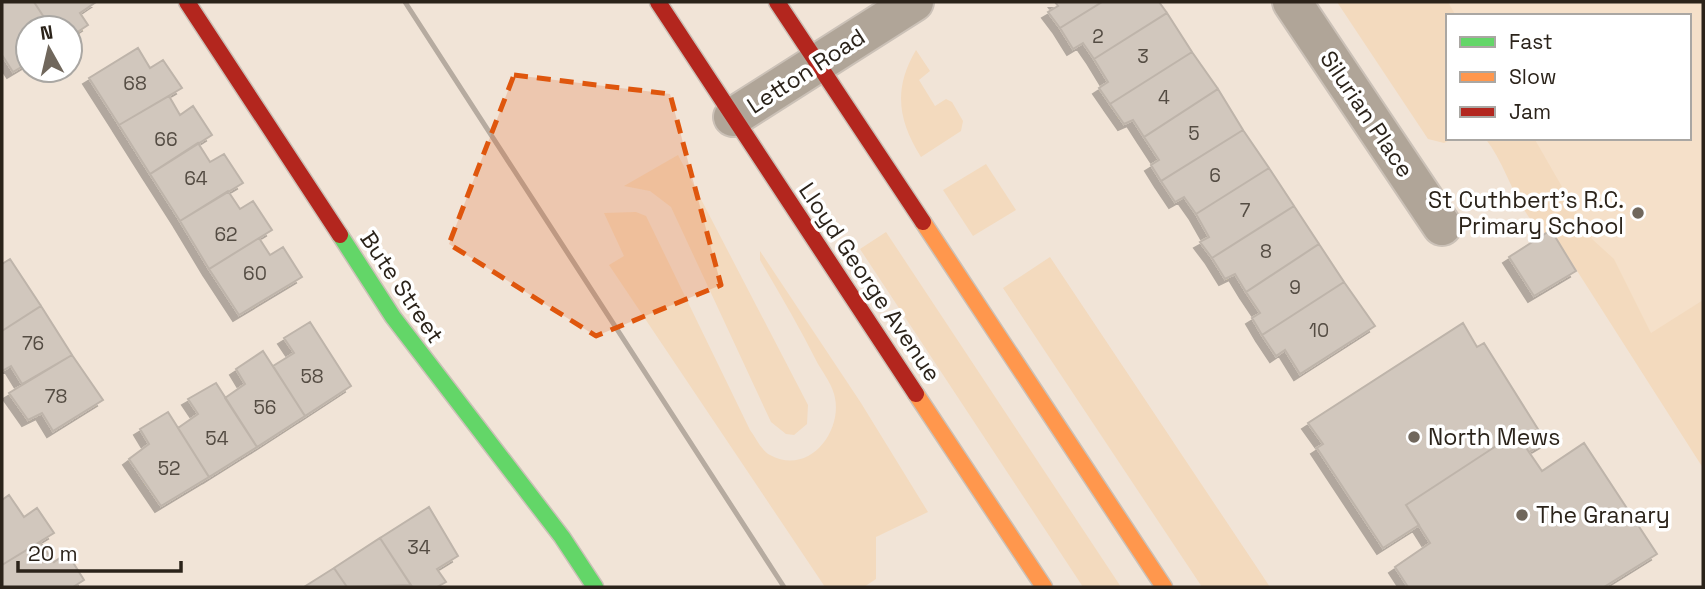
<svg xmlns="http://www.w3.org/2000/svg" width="1705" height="589" font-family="'Space Grotesk',sans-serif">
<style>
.built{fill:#f5e0c9}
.green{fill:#f3dabe}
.building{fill:#d1c7bd;stroke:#beb4aa;stroke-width:2;filter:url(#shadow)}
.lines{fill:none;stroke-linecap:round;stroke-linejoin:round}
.street-casing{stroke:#cbc1b7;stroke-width:42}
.fast-casing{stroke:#cbc1b7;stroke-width:19}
.slow-casing{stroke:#cbc1b7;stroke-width:19}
.jam-casing{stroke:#cbc1b7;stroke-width:19}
.street{stroke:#b0a598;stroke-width:38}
.fast{stroke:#63d668;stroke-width:16}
.slow{stroke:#ff974d;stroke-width:16}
.jam{stroke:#b3261e;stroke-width:16}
.rail{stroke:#b6aba0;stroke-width:5}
.marked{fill:#df560d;fill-opacity:0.2;stroke:#df560d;stroke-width:5;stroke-dasharray:14 9;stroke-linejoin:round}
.poi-dot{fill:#70675c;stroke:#fff;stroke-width:2.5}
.labels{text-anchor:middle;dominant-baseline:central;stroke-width:7;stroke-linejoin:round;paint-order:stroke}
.number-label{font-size:19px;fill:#544c43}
.street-label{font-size:23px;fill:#2b231a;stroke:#fff}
.poi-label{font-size:23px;fill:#2b231a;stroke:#fff;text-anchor:start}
</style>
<defs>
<filter id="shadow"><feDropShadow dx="-6" dy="6" stdDeviation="0" flood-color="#0004"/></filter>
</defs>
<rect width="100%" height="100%" fill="#f1e4d7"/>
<path class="built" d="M1437,2H1703V300L1651,334L1524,138H1689V16H1448Z"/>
<path class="green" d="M1337,2H1448L1456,16H1448V138H1453L1444,143L1428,139Z
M916,50L930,71L919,80L935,106L946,99L952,102L963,121L961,131L921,157C898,120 893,89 916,50Z
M1485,138H1534L1592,239L1614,259L1651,333L1703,300V468L1551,230L1545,234C1515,211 1509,168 1485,138Z
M678,155L808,405L807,424L794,435L786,434L771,422L671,207L650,191L624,186Z
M986,164L1016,210L973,236L943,190Z
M636,212L646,216L750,430C756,438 761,450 770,455C808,476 842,433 835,398C833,386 824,374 818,364C800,328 780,294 760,260V251L861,403L928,512L876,537V579L864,587H825L609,265L624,256L604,213Z
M886,232L1121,587H1083L860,249Z
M1050,257L1270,587H1202L1003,288Z"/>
<path class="building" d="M2,2H34L51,28H28V63L13,72L2,55Z
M34,2H96L80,13L88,25L70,37V28H51Z
M1055,2H1102L1060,28L1048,12L1058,6Z
M1102,2H1159L1167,13L1094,59L1083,43L1073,49L1060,28Z
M1167,13L1192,52L1110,104L1099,88L1108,82L1094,59Z
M138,48L150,68L163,60L182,88L119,125L89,78Z
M1192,52L1218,89L1144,137L1133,120L1124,124L1110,104Z
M1218,89L1243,130L1161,181L1151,165L1159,160L1144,137Z
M169,96L180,115L193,106L212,135L150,174L119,125Z
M1243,130L1269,168L1196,214L1184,197L1175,202L1161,181Z
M198,143L210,162L224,154L243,183L180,221L150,174Z
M1269,168L1294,206L1212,258L1200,242L1209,237L1196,214Z
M228,191L240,209L253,201L272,230L209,269L180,221Z
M1294,206L1319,244L1246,292L1235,274L1225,279L1212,258Z
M1551,230L1576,271L1534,296L1509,257Z
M259,238L270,255L283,247L302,277L239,315L209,269Z
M1319,244L1344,282L1262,335L1252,318L1260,313L1246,292Z
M10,259L41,306L2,331V264Z
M1344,282L1375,326L1300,374L1285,350L1276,356L1262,335Z
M41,306L72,355L22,384L11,366L2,371V331Z
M310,322L351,386L305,416L273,366L294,353L284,338Z
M1463,323L1477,347L1484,343L1546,442L1529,452L1516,433L1406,505L1419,525L1383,548L1317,448L1323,444L1308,423Z
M263,351L305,416L257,447L225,398L245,384L236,369Z
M72,355L103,400L53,431L42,413L28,420L9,393Z
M216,383L257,447L209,477L178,428L198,414L188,399Z
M168,412L209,477L161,506L129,459L149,444L140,429Z
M1516,433L1542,471L1584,443L1657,554L1604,587H1408L1395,567L1430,543L1406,505Z
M9,495L24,517L37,508L54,533L2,565V500Z
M429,507L458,556L437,569L446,582L437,587H412L380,538Z
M380,538L411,585L347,587L334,568Z
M40,542L54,562L67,553L84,580L73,587H2V565Z
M334,568L347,587H304Z"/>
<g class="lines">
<defs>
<path id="street" d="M1292,2L1442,226
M733,117L914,2"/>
<path id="fast" d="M340,235L393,317L562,537L595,587"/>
<path id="slow" d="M923,222L1164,587
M916,394L1044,587"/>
<path id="jam" d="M187,2L340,235
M658,2L916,394
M777,2L923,222"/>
</defs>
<use href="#street" class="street-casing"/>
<use href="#fast" class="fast-casing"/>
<use href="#slow" class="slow-casing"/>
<use href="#jam" class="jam-casing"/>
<use href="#street" class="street"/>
<use href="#fast" class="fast"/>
<use href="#slow" class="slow"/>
<use href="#jam" class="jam"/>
<path class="rail" d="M405,2L784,587"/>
</g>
<path class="marked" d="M514,75L670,94L721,285L596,336L449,244Z"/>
<g class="poi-dot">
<circle cx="1638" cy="213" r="7"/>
<circle cx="1414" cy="437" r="7"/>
<circle cx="1522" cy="515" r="7"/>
</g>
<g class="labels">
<g class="number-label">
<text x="1098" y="36">2</text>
<text x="1143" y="56">3</text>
<text x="135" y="83">68</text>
<text x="1164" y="97">4</text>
<text x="1194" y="133">5</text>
<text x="166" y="139">66</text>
<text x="1215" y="175">6</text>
<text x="196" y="178">64</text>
<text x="1245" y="210">7</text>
<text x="226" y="234">62</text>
<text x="1266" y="251">8</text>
<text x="255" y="273">60</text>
<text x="1295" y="287">9</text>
<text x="1319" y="330">10</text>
<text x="33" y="343">76</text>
<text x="312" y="376">58</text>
<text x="56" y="396">78</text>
<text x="265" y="407">56</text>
<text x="217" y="438">54</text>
<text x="169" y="468">52</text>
<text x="419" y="547">34</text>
</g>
<g class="street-label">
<text transform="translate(806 71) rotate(-33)">Letton Road</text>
<text transform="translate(1367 114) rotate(56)">Silurian Place</text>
<text transform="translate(870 282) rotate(56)">Lloyd George Avenue</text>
<text transform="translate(402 287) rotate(56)">Bute Street</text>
</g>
<g class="poi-label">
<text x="1624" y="200" text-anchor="end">St Cuthbert's R.C.<tspan x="1624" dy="26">Primary School</tspan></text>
<text x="1428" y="437">North Mews</text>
<text x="1536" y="515">The Granary</text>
</g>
</g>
<rect width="1705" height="589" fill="none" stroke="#2b231a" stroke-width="7"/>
<rect x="1446" y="14" width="245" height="126" fill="#ffffff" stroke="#aaa7a3" stroke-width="2"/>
<rect x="1460" y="37" width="35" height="10" fill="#63d668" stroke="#aaa7a3" stroke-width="2"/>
<text x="1509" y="49" font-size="21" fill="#2b231a">Fast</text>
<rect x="1460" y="72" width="35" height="10" fill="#ff974d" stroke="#aaa7a3" stroke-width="2"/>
<text x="1509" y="84" font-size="21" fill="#2b231a">Slow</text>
<rect x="1460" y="107" width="35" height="10" fill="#b3261e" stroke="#aaa7a3" stroke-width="2"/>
<text x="1509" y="119" font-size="21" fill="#2b231a">Jam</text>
<g transform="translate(49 49) rotate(352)"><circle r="33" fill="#ffffff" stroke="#aaa7a3" stroke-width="2"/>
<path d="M0-5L12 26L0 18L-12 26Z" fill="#70675c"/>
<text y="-10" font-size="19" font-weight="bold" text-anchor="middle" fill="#2b231a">N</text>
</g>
<path d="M18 561v10h163v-10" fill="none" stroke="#2b231a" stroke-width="3.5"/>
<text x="28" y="561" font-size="21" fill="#2b231a" stroke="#ffffff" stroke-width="5" paint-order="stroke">20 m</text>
</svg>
